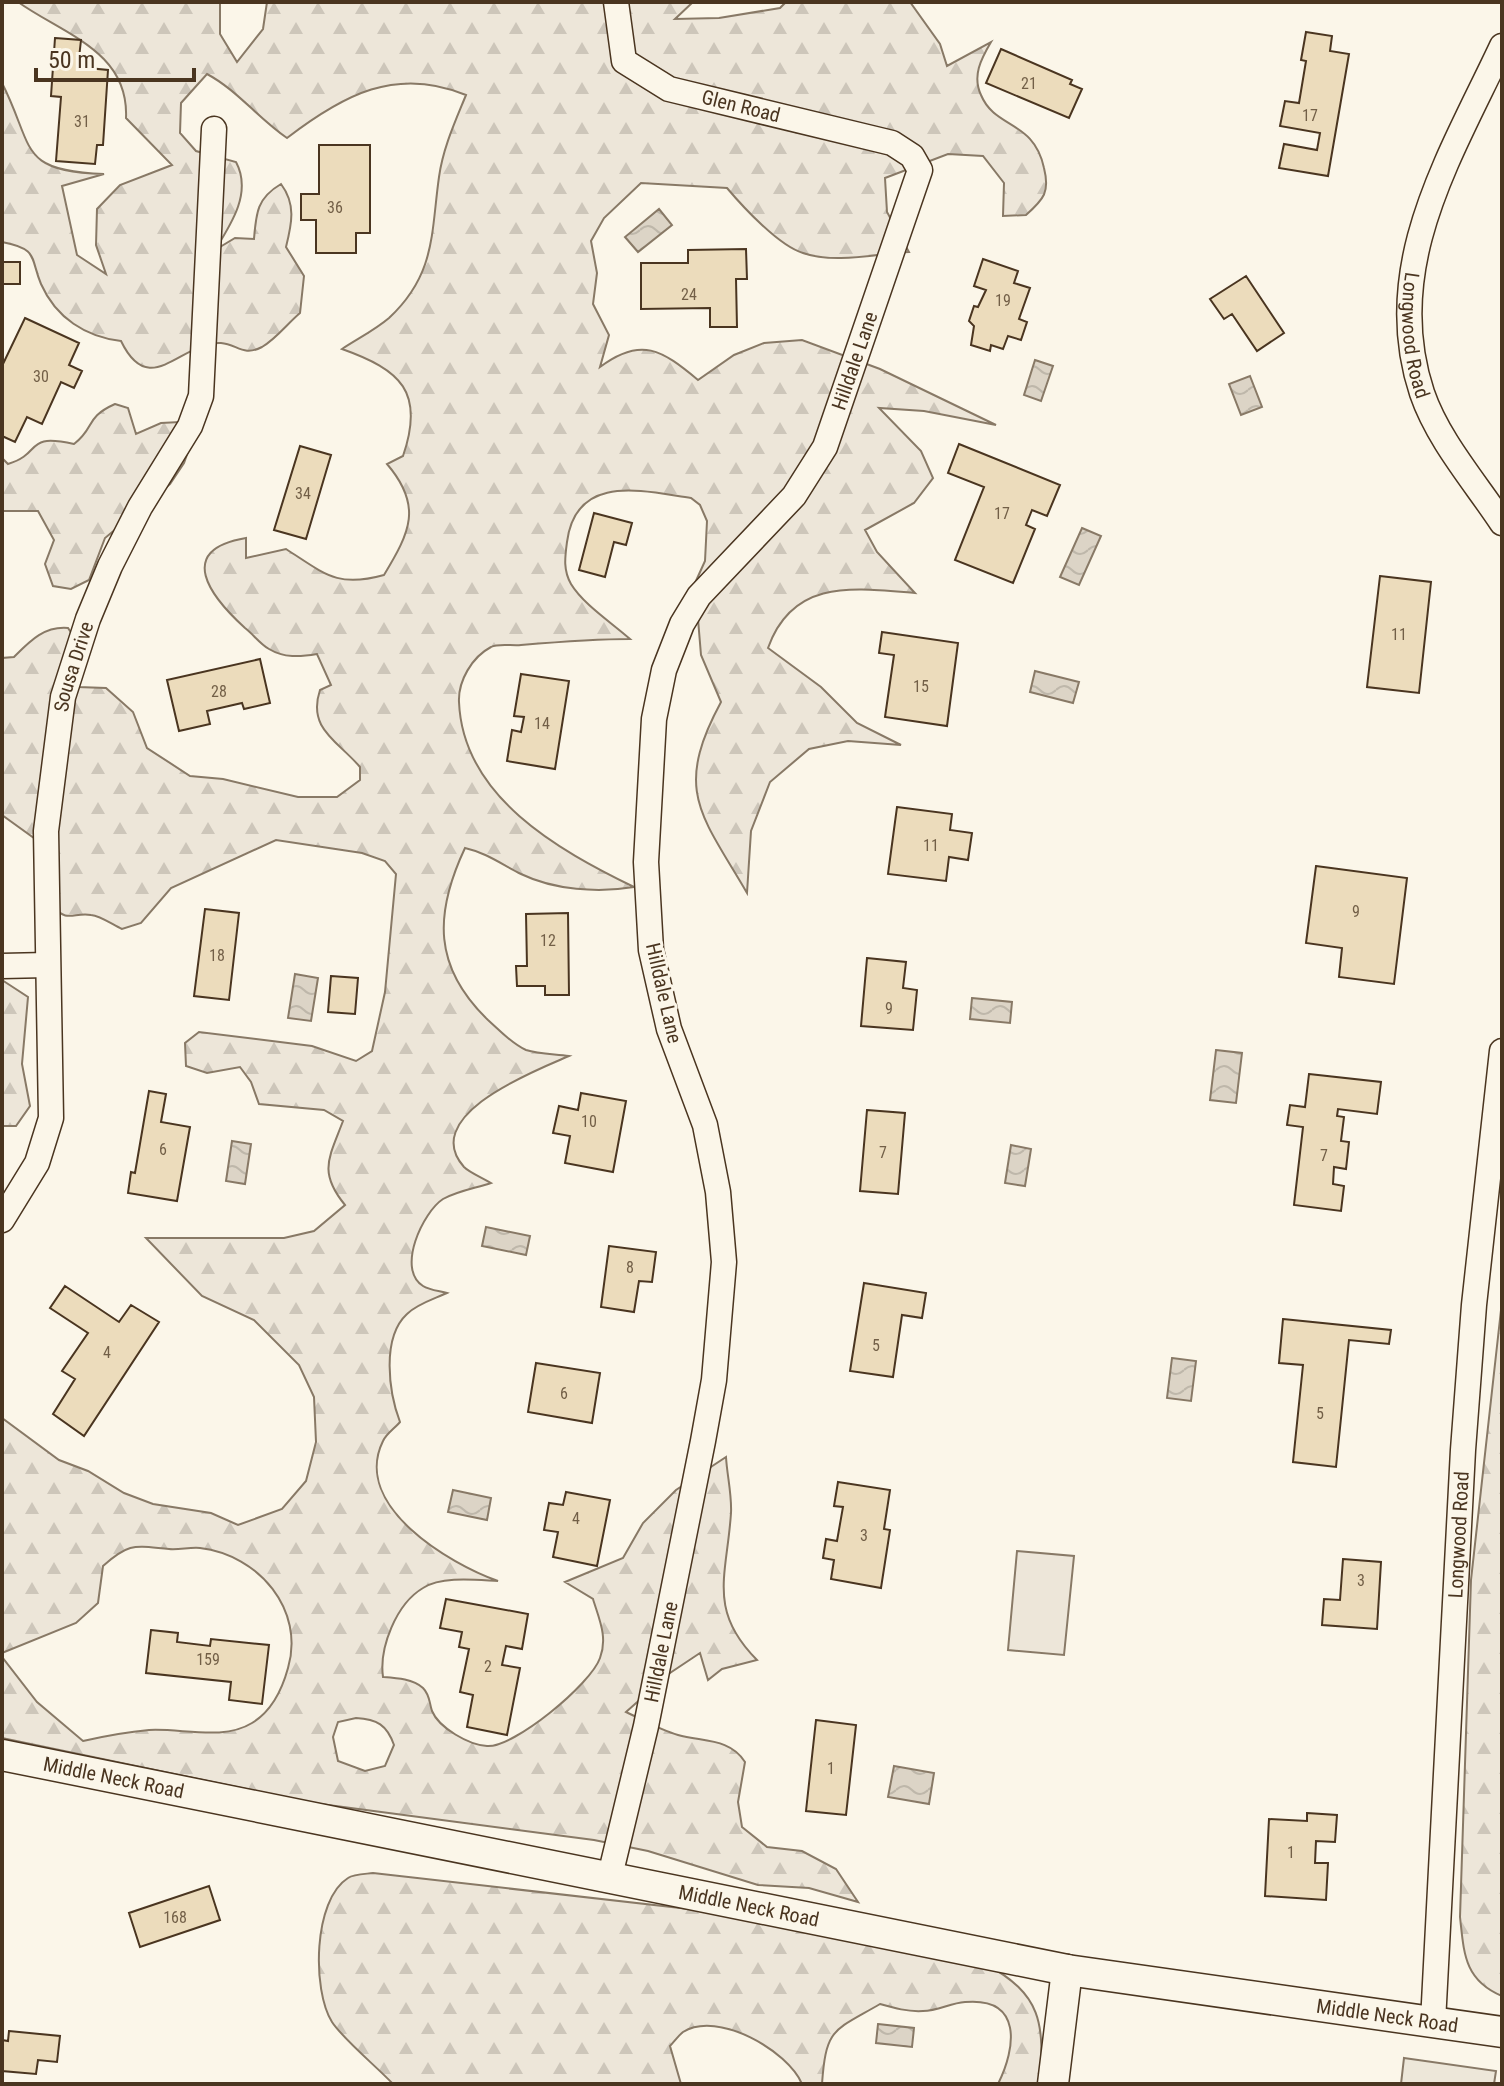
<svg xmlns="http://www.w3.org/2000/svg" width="1504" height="2086" font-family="'Roboto Condensed',sans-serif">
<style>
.forest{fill:url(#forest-firs);stroke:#887966;stroke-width:2;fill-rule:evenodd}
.park{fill:#ede6d9;stroke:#887966;stroke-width:2}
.parking{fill:#ede7d9;stroke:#887966;stroke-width:2}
.water{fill:url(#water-waves);stroke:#887966;stroke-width:2}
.building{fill:#ecdcbc;stroke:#4a3520;stroke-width:2}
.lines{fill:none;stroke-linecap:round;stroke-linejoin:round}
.minor-casing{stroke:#4a3520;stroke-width:27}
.major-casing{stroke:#4a3520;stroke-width:33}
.minor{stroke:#fbf6e9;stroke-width:24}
.major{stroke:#fbf6e9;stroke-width:30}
.labels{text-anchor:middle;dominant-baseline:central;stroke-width:6;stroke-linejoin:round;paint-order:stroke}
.number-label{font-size:16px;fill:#725f47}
.street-label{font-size:20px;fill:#4a3520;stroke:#fbf6e9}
</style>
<defs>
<pattern id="forest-firs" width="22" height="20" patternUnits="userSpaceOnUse" patternTransform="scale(2)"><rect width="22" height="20" fill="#ede6d9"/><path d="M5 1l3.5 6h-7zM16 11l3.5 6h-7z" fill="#cdc6ba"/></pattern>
<pattern id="water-waves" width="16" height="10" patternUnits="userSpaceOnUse" patternTransform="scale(2)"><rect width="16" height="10" fill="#dcd4c6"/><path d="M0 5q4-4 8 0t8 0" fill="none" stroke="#beb7aa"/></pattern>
</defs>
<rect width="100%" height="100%" fill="#fbf6e9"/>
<path class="forest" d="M18,2H220V34L237,62L263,29L267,2H693L675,19L719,18L780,8L786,2H910L940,44L947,66L991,42C981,59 972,76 981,95C995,129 1034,120 1044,168C1050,192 1044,199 1026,215L1003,216L1004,183L983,156L948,154L885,178L887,212L909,252C877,254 833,264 803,253C779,246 743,207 727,188L641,183L604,218L591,241L597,273L593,304L609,335L600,367C641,336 662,350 698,380L734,355L764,343L802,340L880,369L996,425L924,411L879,408L921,451L933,478L914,503L865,530L877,552L915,593C854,588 793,578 768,648L821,687L857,723L901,745L848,741L809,749L770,782L751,831L747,893C701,814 673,791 721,702L701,655L695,583L705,561L707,521L700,505L691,498C642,491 576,473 567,542C565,557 563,570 571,584C583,604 612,623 630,639C593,639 557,642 521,645C512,646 498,643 491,647C472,657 458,681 459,702C463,797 558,850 634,887C598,893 554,890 521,874C501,864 487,853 465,848C434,914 433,967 488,1020C499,1030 512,1044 526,1050C539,1054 555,1054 569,1056C537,1070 418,1115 464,1167C470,1173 483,1178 491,1183C476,1188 457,1191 443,1199C423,1212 396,1269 423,1286C429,1290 440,1291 447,1293C434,1299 417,1304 407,1314C381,1338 389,1393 400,1422C395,1428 386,1434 383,1441C351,1506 450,1564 498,1581C476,1580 442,1576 423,1588C396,1604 379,1648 383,1677C397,1678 413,1679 423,1688C430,1695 429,1702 432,1711C439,1728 469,1745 487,1746C514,1748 591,1684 600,1658C608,1637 599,1619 593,1599L565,1582L623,1558L643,1523L676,1490L726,1457C727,1475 732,1495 731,1513C727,1575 707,1610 757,1660L722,1669L708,1680L700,1653L670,1673L626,1712C643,1720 660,1730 678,1735C703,1742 730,1738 745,1762L738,1802L742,1827L767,1847L802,1851L836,1869L858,1902L809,1888L758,1885L648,1851L594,1840L313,1803L2,1738V1657L37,1702L83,1741C105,1736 127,1732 149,1730C182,1728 223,1741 252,1723C272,1711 282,1690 288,1668C305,1610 259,1555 200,1548C190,1547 179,1550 169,1549C135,1546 130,1542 103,1566L98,1603L76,1623L2,1653V1418L59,1460L88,1471L124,1493L153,1504L211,1513L238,1525L282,1509L306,1481L316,1442L314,1397L299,1365L254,1320L202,1296L146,1238H284L314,1231L345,1205C318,1172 329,1158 343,1121L324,1110L259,1104L251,1082L240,1067L207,1073L186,1066L185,1043L199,1032L312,1046L356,1061L372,1051L385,992L396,874L385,861L362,853L276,840L171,888L141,923L122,929C113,925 101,916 91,915C74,912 67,923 54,907L56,854L2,815V658L14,657C30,641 44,626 68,628L76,640L78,687L106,688L133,712L147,748L190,776L223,779L298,797H337L360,780V767C338,741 307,729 320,690L331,685L317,654C300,657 284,658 269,649C260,644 253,634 245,628C211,597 174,550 246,538V558L286,549C325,574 337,588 384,575C410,532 423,506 387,464L403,456C425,392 401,370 342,349C357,339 375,330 389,318C436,274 431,233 439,177C443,148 455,122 466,95C396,66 343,95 287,138C258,118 237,90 207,74L181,103L180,133L196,151L236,162C252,192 232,223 215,250L235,238L254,239C256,213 257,198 281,184C296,204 292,223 286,247L304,276L300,313C288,323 276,339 262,347C243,357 237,344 221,343C181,341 150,401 121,341C86,337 56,318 41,284C30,258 39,249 2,242V83C35,148 17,171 104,174L62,186L77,255L106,274L96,245L97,209L120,185L172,165L126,118C129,51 63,34 18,2ZM356,1718C377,1719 387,1725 394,1745L385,1766L365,1771L338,1761L333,1737L338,1722Z
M115,404L128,408L136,434L161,423L180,422L191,443L184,463L170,484L105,538L89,580L71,589L53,586L45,564L54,540L38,511H2V458L8,464C44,453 23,433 74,444C96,427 84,418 115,404Z
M2,980L28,997L22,1064L30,1106L16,1126H2Z
M1502,1301V1996C1464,1980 1464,1953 1460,1917L1471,1580Z
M373,1873L698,1910L984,1963C1043,1995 1044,2023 1040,2084H998C1016,2048 1023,1997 965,2002C950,2003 938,2011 923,2011C908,2012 894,2008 880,2004C834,2031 826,2027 822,2084H802C788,2051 718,2010 683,2032C678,2036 674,2042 670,2046L681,2084H393C377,2067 343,2039 332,2022C312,1990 313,1900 348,1878C354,1874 366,1874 373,1873Z"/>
<path class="park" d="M1017,1551L1074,1556L1064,1655L1008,1650Z"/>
<path class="parking" d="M1404,2058L1496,2071L1494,2084H1401Z"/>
<path class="water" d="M659,209L672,225L638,252L625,237Z
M1035,360L1053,366L1041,401L1024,395Z
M1250,376L1262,407L1241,415L1229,384Z
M1082,528L1101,536L1079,585L1060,577Z
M1035,671L1079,682L1073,703L1030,692Z
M295,974L318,978L311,1021L288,1018Z
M972,998L1012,1002L1010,1023L970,1019Z
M1216,1050L1242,1053L1236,1103L1210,1100Z
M232,1141L251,1144L245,1184L226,1181Z
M1011,1145L1031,1149L1025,1186L1005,1183Z
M486,1227L530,1236L526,1255L482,1246Z
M1172,1358L1196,1361L1191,1401L1167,1398Z
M453,1490L491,1498L487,1520L448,1512Z
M894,1766L934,1773L929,1804L888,1797Z
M878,2024L914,2028L912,2047L876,2043Z"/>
<path class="building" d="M1306,32L1332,36L1330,51L1349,54L1328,176L1279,168L1284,144L1317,150L1320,133L1280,126L1285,101L1299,103L1306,61L1301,60Z
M55,38L81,40L78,67L108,70L103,145H97L95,164L56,161L61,97L51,96Z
M1001,49L1072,80L1070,84L1082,89L1069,118L986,83Z
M319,145H370V233H356V253H316V220H301V194H319Z
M746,249L747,279H736L737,327H710V308L641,309V263H688V250Z
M983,259L1018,271L1014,283L1030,288L1019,319L1027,322L1021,340L1008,336L1003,349L991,345L990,351L971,345L974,326L969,321L974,306L978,307L986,290L974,286Z
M2,262H20V284H2Z
M1246,276L1284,333L1257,351L1232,314L1224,319L1210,299Z
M25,318L79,343L69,365L82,371L74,388L61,382L42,424L27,417L15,442L2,436V366Z
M959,444L1060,485L1047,516L1032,510L1026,525L1035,529L1013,583L955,560L984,487L948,473Z
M300,446L331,455L306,539L274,530Z
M594,513L632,523L626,545L614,542L605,577L579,570Z
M1380,576L1431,582L1419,693L1367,687Z
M882,632L958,643L947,726L885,717L894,655L879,653Z
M260,659L270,703L244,709L242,703L207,711L210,724L179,731L167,680Z
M521,674L569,681L555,769L507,761L512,730L521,732L524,717L514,716Z
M897,807L952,814L950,830L972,833L968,860L949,857L946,881L888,874Z
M1316,866L1407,878L1394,984L1339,977L1342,948L1306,943Z
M205,909L239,913L229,1000L194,996Z
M568,913L569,995H545V986H517L516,966H527L526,914Z
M867,958L906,962L903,988L917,990L913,1030L861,1026Z
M331,976L358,978L355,1014L328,1012Z
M1309,1074L1381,1082L1377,1114L1338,1109L1337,1116L1344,1117L1341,1141L1349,1142L1346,1169L1334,1167L1333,1184L1344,1186L1341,1211L1294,1205L1303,1127L1287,1125L1290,1105L1305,1107Z
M149,1091L166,1094L161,1122L190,1127L177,1201L128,1193L131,1172L135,1173Z
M581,1093L626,1101L613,1172L565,1163L570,1136L553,1133L559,1106L578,1110Z
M867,1110L905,1113L898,1194L860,1191Z
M609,1246L656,1252L652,1282L639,1281L634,1312L601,1307Z
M864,1283L926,1293L922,1318L902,1315L893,1377L850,1371Z
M65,1286L119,1322L131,1305L159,1322L84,1436L53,1414L75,1379L62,1371L88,1333L50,1308Z
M1283,1319L1391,1330L1389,1344L1349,1340L1336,1467L1293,1462L1303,1365L1279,1363Z
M536,1363L600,1373L592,1423L528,1412Z
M838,1482L890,1490L884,1529L890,1530L881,1588L831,1579L834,1560L823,1558L826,1539L837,1541L843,1507L834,1506Z
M566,1492L610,1500L597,1566L553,1557L558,1532L544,1530L549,1503L563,1505Z
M1343,1559L1381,1562L1377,1629L1322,1625L1324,1599L1340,1600Z
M446,1599L528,1614L522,1649L506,1646L502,1665L520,1668L507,1735L467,1727L473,1695L460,1692L469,1649L459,1647L462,1632L440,1628Z
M151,1630L178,1633L177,1642L210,1646L211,1639L269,1645L262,1704L229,1700L231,1682L146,1673Z
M816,1720L856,1725L846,1815L806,1811Z
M1307,1813L1337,1815L1335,1842L1316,1841L1315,1863H1328L1326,1900L1265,1896L1269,1819L1307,1821Z
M209,1886L220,1920L140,1947L129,1913Z
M9,2031L60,2036L57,2062L38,2060L36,2074L2,2071V2040L8,2041Z"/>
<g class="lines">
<defs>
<g id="minor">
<path id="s1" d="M1502,46C1450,157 1380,267 1422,393C1438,440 1475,482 1502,523"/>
<path d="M2,966L47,965"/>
<path id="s2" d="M2,1220L37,1163L51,1118L46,831L63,697L88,619L110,566L140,507L190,426L201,396L214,129"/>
<path id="s3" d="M609,1880L646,1726L703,1441L714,1380L724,1262L718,1192L705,1125L669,1029L651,950L646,862L654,719L664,670L682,624L699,596L794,496L825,447L920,170L912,156L892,143L669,89L624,61L616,2"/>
<path id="s4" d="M1433,2022L1463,1450L1474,1305L1502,1051"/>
</g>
<g id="major">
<path id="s5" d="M2,1755L1067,1970L1502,2032"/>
<path d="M1053,2084L1067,1970"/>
</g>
</defs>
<use href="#minor" class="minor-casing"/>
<use href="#major" class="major-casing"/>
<use href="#minor" class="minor"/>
<use href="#major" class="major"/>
</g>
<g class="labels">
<g class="number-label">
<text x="1029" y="83">21</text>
<text x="1310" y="115">17</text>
<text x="82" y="121">31</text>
<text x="335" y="207">36</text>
<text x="689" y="294">24</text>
<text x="1003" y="300">19</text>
<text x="41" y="376">30</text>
<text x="303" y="493">34</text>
<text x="1002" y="513">17</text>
<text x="1399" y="634">11</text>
<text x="921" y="686">15</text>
<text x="219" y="691">28</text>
<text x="542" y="723">14</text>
<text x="931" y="845">11</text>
<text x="1356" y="911">9</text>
<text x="548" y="940">12</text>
<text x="217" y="955">18</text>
<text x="889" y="1008">9</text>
<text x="589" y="1121">10</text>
<text x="163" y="1149">6</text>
<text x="883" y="1152">7</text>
<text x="1324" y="1155">7</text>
<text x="630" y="1267">8</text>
<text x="876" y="1345">5</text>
<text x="107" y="1352">4</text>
<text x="564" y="1393">6</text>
<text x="1320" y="1413">5</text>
<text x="576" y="1518">4</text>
<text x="864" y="1535">3</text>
<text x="1361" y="1580">3</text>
<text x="208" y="1659">159</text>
<text x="488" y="1666">2</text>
<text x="831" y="1768">1</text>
<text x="1291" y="1852">1</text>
<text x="175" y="1917">168</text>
</g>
<g class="street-label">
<text transform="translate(741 106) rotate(14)">Glen Road</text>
<text stroke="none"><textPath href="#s1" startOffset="308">Longwood Road</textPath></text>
<text stroke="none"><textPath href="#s3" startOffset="1602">Hilldale Lane</textPath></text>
<text stroke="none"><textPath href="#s2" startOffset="568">Sousa Drive</textPath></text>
<text transform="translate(664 993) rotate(77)">Hilldale Lane</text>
<text stroke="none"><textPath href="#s4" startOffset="488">Longwood Road</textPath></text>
<text stroke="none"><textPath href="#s3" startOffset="234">Hilldale Lane</textPath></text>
<text stroke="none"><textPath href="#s5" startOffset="114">Middle Neck Road</textPath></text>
<text stroke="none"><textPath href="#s5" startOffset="762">Middle Neck Road</textPath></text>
<text stroke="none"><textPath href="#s5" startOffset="1410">Middle Neck Road</textPath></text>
</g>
</g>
<rect width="1504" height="2086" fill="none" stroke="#4a3520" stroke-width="8"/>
<path d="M36 68v12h158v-12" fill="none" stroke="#4a3520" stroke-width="4"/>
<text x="48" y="68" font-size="24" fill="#4a3520" stroke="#fbf6e9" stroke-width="6" paint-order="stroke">50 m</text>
</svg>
